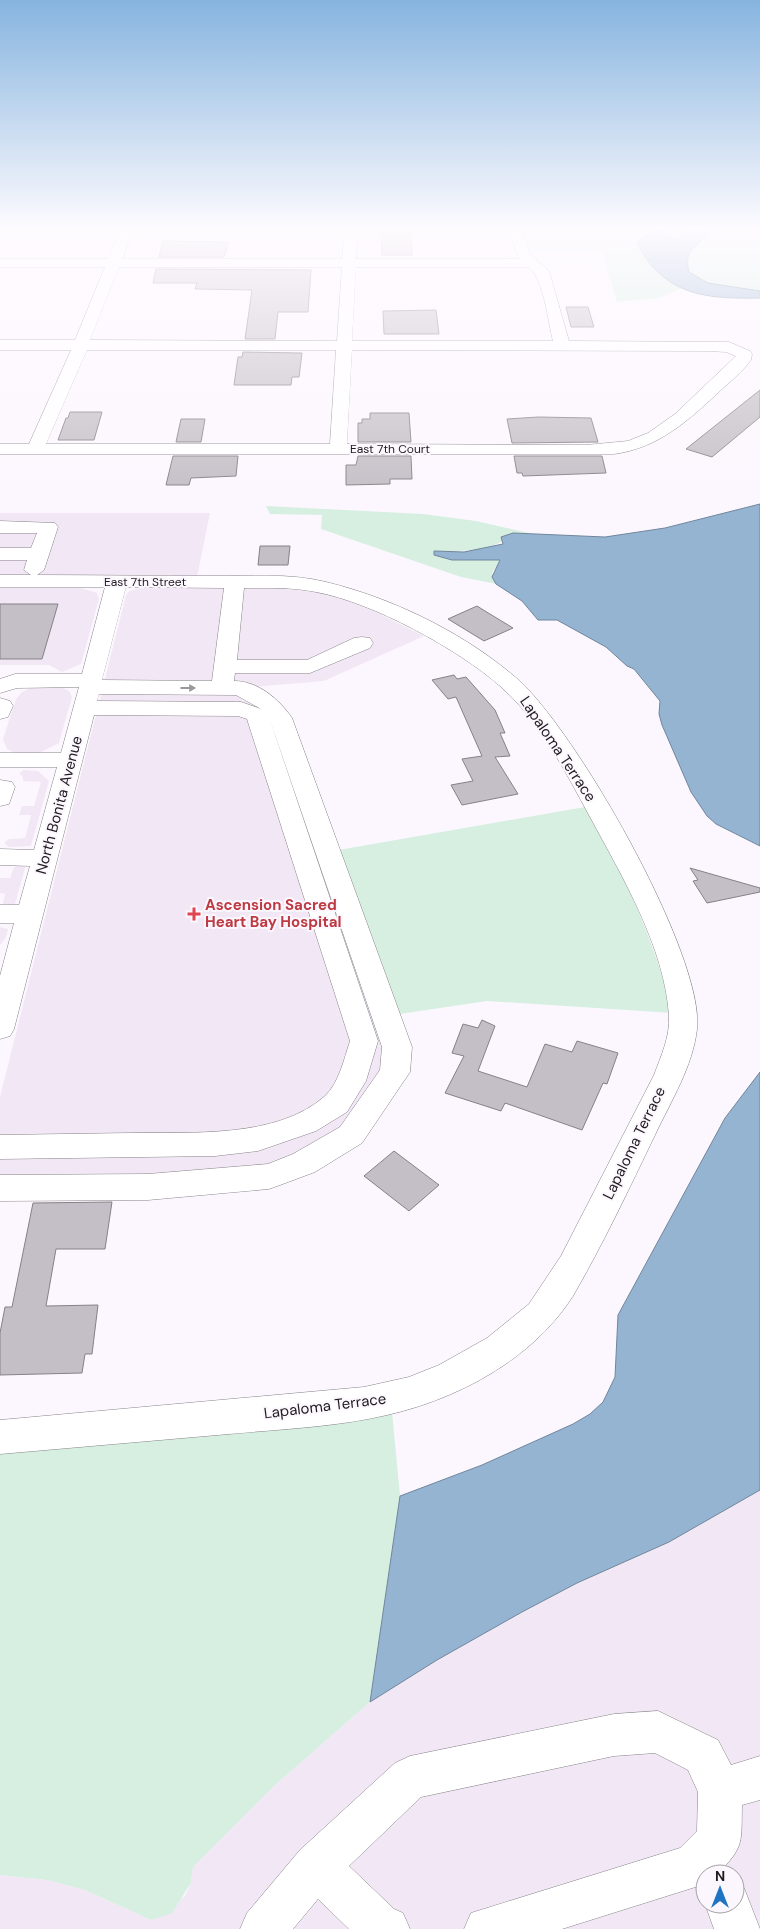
<svg xmlns="http://www.w3.org/2000/svg" width="760" height="1929" font-family="'DM Sans',sans-serif">
<style>
.built{fill:#f2e8f5;fill-rule:evenodd}
.green{fill:#d6efe0}
.water{fill:#94b4d2;stroke:#71869c}
.building{fill:#c4bfc6;stroke:#868187}
.lines{fill:none;stroke-linecap:round;stroke-linejoin:round}
.minor-casing{stroke:#878389;stroke-width:1}
.minor{fill:#fff;fill-rule:evenodd}
.oneway{fill:#9a999a}
.health-dot{fill:#e0444e;stroke:#fcf7fe;stroke-width:2}
.labels{text-anchor:middle;dominant-baseline:central;stroke-width:4;stroke-linejoin:round;paint-order:stroke}
.far-street-label{font-size:12px;fill:#1e1c1f;stroke:#fcf7fe}
.street-label{font-size:15px;fill:#1e1c1f;stroke:#fcf7fe}
.health-label{font-size:15px;font-weight:bold;fill:#be3a42;stroke:#fcf7fe;text-anchor:start}
</style>
<rect width="100%" height="100%" fill="#fcf7fe"/>
<path class="built" d="M0,513H210L197,577L0,575Z
M0,588H81L97,593L99,599L81,664L62,672L49,665H0Z
M140,588H306L345,599L372,610L424,636L324,681L252,687L242,697V701H249L268,709L383,1027L381,1067L378,1076L340,1128L297,1155L245,1171L0,1180V1097L126,595L130,591Z
M32,687H62L70,692L72,697L59,743L39,753H15L7,749L3,739L16,699L22,692Z
M24,770L38,771L49,781L6,937L0,945V927L8,929L15,905L3,904L5,894L0,893V878H10L14,867L21,865L25,867L31,846L9,847L4,843L9,839L25,838L31,815H19L22,806H34L41,782L23,781V777L19,773Z
M760,1490V1929H0V1875L47,1880L85,1890L151,1920L185,1896L191,1883L193,1867L275,1785L370,1702L437,1660L522,1612L577,1583L669,1542ZM705,1874H735V1904H705Z"/>
<path class="green" d="M612,228H663L646,235L664,279L681,289L659,298L617,302L602,251H528L523,232H613Z
M712,228H760V291L708,283L689,272C683,245 702,247 712,228Z
M266,506L423,514L476,521L529,533H513C492,554 461,550 434,552L452,560H501L492,573L496,584L492,583L461,577L321,529L322,515L270,514Z
M585,807C625,874 653,938 673,1013L487,1001L393,1015L333,851Z
M392,1412L400,1496L370,1702L275,1785L193,1867L191,1883L172,1913L151,1920L85,1890L47,1880L0,1875V1452Z"/>
<path class="water" d="M663,228H668L669,235L675,239L688,228H712C702,247 682,245 689,272L708,283L760,291V298C706,299 664,296 637,243L646,235Z
M760,504V846L716,824L707,816L691,792L662,725L659,714L660,701L634,669L627,666L606,647L557,620H538L522,601L496,584L492,577L500,560H452L434,555V551L464,552L503,544L501,537L513,533L605,537L665,528Z
M760,1072V1490L669,1542L577,1583L522,1612L437,1660L370,1702L400,1496L482,1465L573,1424L590,1414L603,1402L615,1377L618,1315L725,1118Z"/>
<path class="building" d="M381,230H410L412,255H382Z
M163,241L226,242L229,243L224,257H159Z
M156,269L311,270L308,312H278L275,339H245L252,290L195,289L197,283H153Z
M566,307H588L594,327H571Z
M436,310L439,334H384L383,311Z
M243,352L302,353L299,377H292L291,385H234L238,357H242Z
M760,390V417L712,457L686,449Z
M70,412H102L94,440H58L66,418H68Z
M370,413H409L411,442H358V423H362V419H370Z
M538,417L591,418L598,442L512,443L507,419Z
M181,419H205L201,442H176Z
M173,456H238L236,476L191,478L189,485H166Z
M358,456H411L412,479H390V484L346,485V465H356Z
M514,456H602L606,473L523,476L522,473H517Z
M260,546H290L288,565H258Z
M0,604H58L42,659H0Z
M477,606L485,611L513,628L484,641L448,619Z
M454,675L457,679L466,677L495,710L505,733H500L510,756L495,757L518,794L462,805L451,785L473,781L462,759L482,756L456,697L448,699L432,680Z
M690,868L760,888V892L707,903L693,881L698,880Z
M482,1020L495,1026L478,1071L527,1087L545,1044L572,1052L577,1041L618,1053L607,1084L603,1083L582,1130L505,1103L501,1111L445,1093L464,1056L452,1053L463,1024L478,1028Z
M394,1151L439,1185L409,1211L364,1176Z
M112,1202L105,1249H56L46,1306L98,1305L92,1354H85L82,1373L0,1375V1333L5,1307H12L33,1203Z"/>
<g class="lines">
<defs>
<path id="minor" d="M121,228H134L122,259H342L345,228H358L356,259H519L508,228H521L529,253L549,271L569,341L729,342L750,351L752,354L751,360C743,371 731,381 721,390C689,420 659,448 614,454H0V444H29L71,350H0V340H75L105,267H0V259H108ZM119,267H342L337,341L90,340ZM356,267H529C544,280 548,321 553,341H352ZM87,350H336L330,444H46ZM352,350L709,351L726,352L736,356L675,414L648,433L628,441L586,445L347,444Z
M0,521L55,523L58,527L44,570L37,575C96,575 154,576 212,576C250,576 290,573 326,582C392,598 462,632 514,676C572,723 705,955 697,1029C693,1066 671,1101 655,1135C629,1189 603,1244 573,1296C533,1359 458,1399 387,1415C336,1427 282,1429 229,1434C153,1441 76,1447 0,1454V1420L364,1387L409,1377L439,1365L487,1338L529,1304L561,1256L654,1075C661,1056 670,1037 669,1016C665,948 622,876 590,817C565,771 540,721 500,686C458,649 372,602 316,592C293,587 268,588 244,588L237,660H307L354,638L362,637L370,638L373,643L370,648L310,673H235L234,681C258,681 279,699 292,718L412,1047L410,1072L362,1143L315,1172L280,1185L269,1189L148,1200L0,1201V1175L148,1174L268,1164L293,1154L340,1127L380,1070L382,1047L269,717L378,1041L366,1081L347,1112L316,1131L258,1151L215,1156L0,1159V1135C43,1134 87,1134 130,1133C190,1132 277,1139 325,1096C339,1083 344,1059 350,1041L247,719L238,716L94,715L14,1029L10,1036L0,1039V976L14,923H0V905H19L30,866L0,865V849L34,850L57,767H0V753H61L79,687L17,688L0,693V679L15,674H82L105,587H0V575H31L24,570L27,560H0V548H31L37,533H0ZM126,587L224,588L212,681L102,680ZM99,694L236,695L261,709L241,702L97,701Z
M0,698L10,701L13,706L8,717L0,719Z
M0,780L12,782L15,787L9,804L0,806Z
M658,1711L718,1740L731,1765L760,1756V1800L742,1805C741,1842 745,1847 717,1874H705V1884L562,1929H464L471,1913L680,1848L697,1831L698,1792L688,1770L655,1753L614,1756L421,1797L349,1866L394,1909L403,1913L410,1929H349L318,1899L293,1929H240L247,1913L300,1850L395,1763L410,1756L614,1714Z
M735,1884L744,1888L760,1929H714L705,1904H735Z"/>
</defs>
<use href="#minor" class="minor-casing"/>
<use href="#minor" class="minor"/>
</g>
<defs><path id="oneway-solid" d="M-6-.8H1V-3.2L6.5 0L1 3.2V.8H-6Z" transform="scale(1.25)"/></defs>
<use class="oneway" href="#oneway-solid" transform="translate(188 688)"/>
<linearGradient id="sky" x2="0" y2="1"><stop stop-color="#86b4df"/><stop offset="0.46" stop-color="#fefbff"/><stop offset="1" stop-color="#fefbff" stop-opacity="0"/></linearGradient>
<rect width="760" height="498" fill="url(#sky)"/>
<path class="health-dot" d="M191.5 906.5h5v5h5v5h-5v5h-5v-5h-5v-5h5z"/>
<g class="labels">
<g class="far-street-label">
<text x="390" y="449">East 7th Court</text>
<text x="145" y="582">East 7th Street</text>
</g>
<g class="street-label">
<text transform="translate(558 749) rotate(56)">Lapaloma Terrace</text>
<text transform="translate(59 805) rotate(-75)">North Bonita Avenue</text>
<text transform="translate(634 1143) rotate(-64)">Lapaloma Terrace</text>
<text transform="translate(325 1406) rotate(-7)">Lapaloma Terrace</text>
</g>
<g class="health-label">
<text x="205" y="905">Ascension Sacred<tspan x="205" dy="17">Heart Bay Hospital</tspan></text>
</g>
</g>
<g transform="translate(720 1889)"><circle r="24" fill="#fcf7fe" stroke="#a39fa5"/>
<path d="M0-4L9 19L0 12L-9 19Z" fill="#2074c2"/>
<text y="-8" font-size="14" font-weight="bold" text-anchor="middle" fill="#1e1c1f">N</text>
</g>
</svg>
